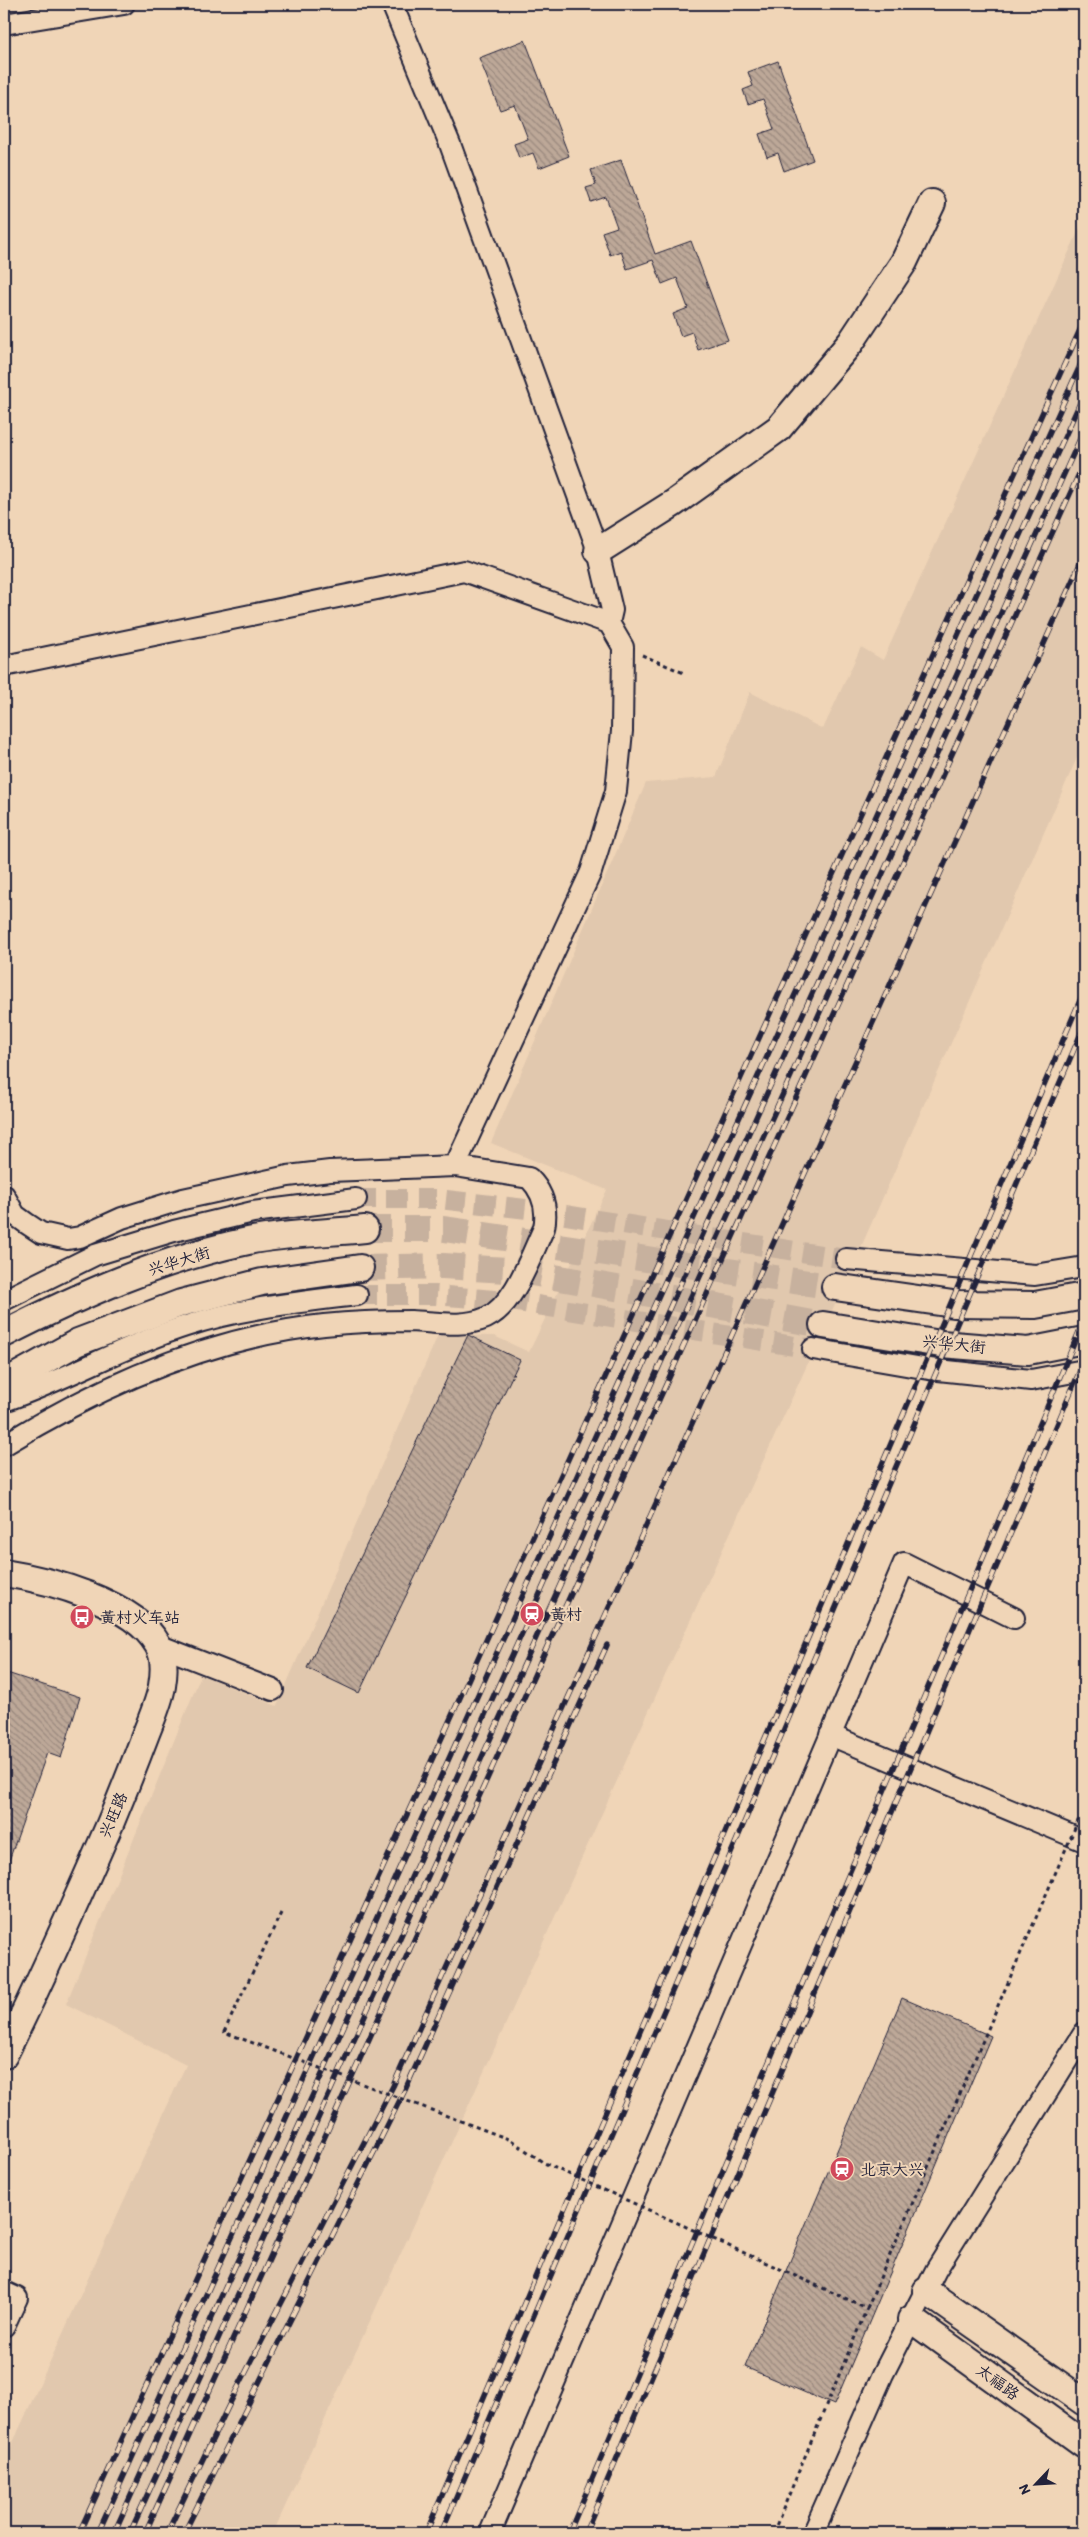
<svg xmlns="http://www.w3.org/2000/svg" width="1088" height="2537" font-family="Itim,'LXGW WenKai TC',sans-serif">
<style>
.built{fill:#e1c8ae}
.building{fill:url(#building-back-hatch);stroke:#22223b}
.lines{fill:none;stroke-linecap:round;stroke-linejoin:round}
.minor-tunnel{stroke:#c7b19e;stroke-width:20;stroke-dasharray:20 10;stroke-linecap:butt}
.major-tunnel{stroke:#c7b19e;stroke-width:26;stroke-dasharray:26 13;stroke-linecap:butt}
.minor-casing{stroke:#22223b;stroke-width:24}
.major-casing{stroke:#22223b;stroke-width:30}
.path{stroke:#22223b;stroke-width:3;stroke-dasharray:4 4;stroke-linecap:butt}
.minor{stroke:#f0d5b7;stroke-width:20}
.major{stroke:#f0d5b7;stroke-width:26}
.rail-casing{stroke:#22223b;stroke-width:5.5}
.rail{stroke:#f0d5b7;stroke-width:4;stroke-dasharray:11;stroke-linecap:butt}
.path-bridge{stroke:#22223b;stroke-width:3;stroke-dasharray:4 4;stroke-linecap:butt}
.labels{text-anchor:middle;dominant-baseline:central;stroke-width:4;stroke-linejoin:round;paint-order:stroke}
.street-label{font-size:16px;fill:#22223b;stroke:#f0d5b7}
.poi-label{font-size:16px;fill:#22223b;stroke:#f0d5b7;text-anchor:start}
</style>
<defs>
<pattern id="building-back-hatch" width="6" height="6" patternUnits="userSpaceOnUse" patternTransform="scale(1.25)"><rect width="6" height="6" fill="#bda898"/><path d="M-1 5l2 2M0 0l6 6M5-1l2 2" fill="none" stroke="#99887d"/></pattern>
</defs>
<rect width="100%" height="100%" fill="#f0d5b7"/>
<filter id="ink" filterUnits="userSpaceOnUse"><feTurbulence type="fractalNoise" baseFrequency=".02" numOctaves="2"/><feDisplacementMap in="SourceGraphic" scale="10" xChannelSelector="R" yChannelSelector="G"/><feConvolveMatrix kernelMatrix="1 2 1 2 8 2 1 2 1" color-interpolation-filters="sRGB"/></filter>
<g filter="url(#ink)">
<path class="built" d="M1084,219V742L861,1247L273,2533H4V2462L186,2065L66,2004L201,1675L277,1706L438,1335L494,1336L529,1352L607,1190L491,1143L646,783L716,777L750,692L823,729L861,647L883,660Z"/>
<path class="building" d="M525,40L569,156L539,168L533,153L519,158L514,144L528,139L515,105L500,110L479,58Z
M778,61L813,160L784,171L778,153L767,157L759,134L774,129L763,99L748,104L743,90L753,86L748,72Z
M621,160L655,254L691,241L728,340L698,350L692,332L681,336L673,314L688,308L677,278L662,284L653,260L627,269L621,251L610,255L602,232L617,227L606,197L591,202L586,188L596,185L591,170Z
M468,1335L520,1360L359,1693L307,1668Z
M4,1672L80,1697L61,1758L47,1753L6,1869H4Z
M902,1998L991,2036L834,2405L745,2367Z"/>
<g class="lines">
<path class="minor-tunnel" d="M356,1199H438L527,1209L846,1259
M357,1295H436L518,1302L813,1349"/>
<path class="major-tunnel" d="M365,1229H444L835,1287
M360,1268L443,1266L521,1271L823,1325"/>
<defs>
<path id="minor" d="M392,4L450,144L598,551L612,610L609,623
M4,24L124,4
M4,666L464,571L609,623L623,647L622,731L616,791L591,872L455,1166
M4,1195L15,1215L26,1223L41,1233L68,1239L80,1237L122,1218L183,1199L288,1176L330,1171L455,1166L529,1178C543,1192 548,1208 544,1228C531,1255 515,1305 486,1318C463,1328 435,1322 411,1321C382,1321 353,1322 324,1325C210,1337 100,1386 4,1445
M846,1259L1035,1275L1084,1267
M4,1300L95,1255L174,1231L253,1212L356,1199
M813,1349L929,1369L1031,1380L1084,1370
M4,1401C66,1380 123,1346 186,1326C241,1308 300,1302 357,1295
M158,1645L273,1690
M830,1735L1084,1841
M4,2292L17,2298L4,2326
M490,2533L904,1563L1014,1618
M813,2533L883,2374L936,2270L1084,2033"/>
<path id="major" d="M598,551L674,503L779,428L851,342L904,262L932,203
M835,1287L953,1304L1035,1305L1084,1296
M823,1325L941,1344L1028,1351L1084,1340
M4,1334C82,1294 162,1259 248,1241C286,1233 327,1233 365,1229
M4,1383L78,1342L181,1303L262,1282L360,1268
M4,1573C49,1580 134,1602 158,1645C165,1656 164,1674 162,1686C159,1703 151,1720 145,1736C134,1765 122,1795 110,1824C76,1902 42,1979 4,2055
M926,2291L1084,2402
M911,2319L1084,2444"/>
</defs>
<use href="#minor" class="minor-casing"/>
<use href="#major" class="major-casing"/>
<path class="path" d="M642,655L684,673
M1082,1660L1084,1661"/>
<use href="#minor" class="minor"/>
<use href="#major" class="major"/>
<defs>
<path id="rail" d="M79,2533L308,2033L1084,321
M98,2533L1084,357
M114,2533L1084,394
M130,2533L1084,430
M145,2533L1084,463
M167,2533L229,2405L393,2086L1084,555
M184,2533L405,2090L607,1645
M426,2533L1084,991
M441,2533L1084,1026
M569,2533L1084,1320
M585,2533L1084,1361"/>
</defs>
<use href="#rail" class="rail-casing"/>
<use href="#rail" class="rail"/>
<path class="path-bridge" d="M281,1913L224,2032L511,2140L544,2163L867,2308L773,2533
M867,2308L1084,1807"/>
</g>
</g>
<defs>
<symbol id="station-disc" viewBox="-11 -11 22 22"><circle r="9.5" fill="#d1495b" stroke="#f0d5b7"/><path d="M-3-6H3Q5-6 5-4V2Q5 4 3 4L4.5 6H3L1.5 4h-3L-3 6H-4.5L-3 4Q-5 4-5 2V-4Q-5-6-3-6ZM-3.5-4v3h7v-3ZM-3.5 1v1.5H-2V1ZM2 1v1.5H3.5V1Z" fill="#fff"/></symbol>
<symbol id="bus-disc" viewBox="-11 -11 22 22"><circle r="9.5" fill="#d1495b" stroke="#f0d5b7"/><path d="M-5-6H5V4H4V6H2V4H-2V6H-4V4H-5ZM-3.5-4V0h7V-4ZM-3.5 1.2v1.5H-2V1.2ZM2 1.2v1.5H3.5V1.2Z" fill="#fff"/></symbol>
</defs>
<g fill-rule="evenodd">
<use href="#station-disc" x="518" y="1600" width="28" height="28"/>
<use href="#bus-disc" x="68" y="1603" width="28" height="28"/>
<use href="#station-disc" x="828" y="2155" width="28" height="28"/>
</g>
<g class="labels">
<g class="street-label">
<text transform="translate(179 1261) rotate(-17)">兴华大街</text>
<text transform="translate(954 1344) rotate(6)">兴华大街</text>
<text transform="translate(113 1815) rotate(-67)">兴旺路</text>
<text transform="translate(998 2382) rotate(36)">太福路</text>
</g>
<g class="poi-label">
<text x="550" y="1614">黄村</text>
<text x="100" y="1617">黄村火车站</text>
<text x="860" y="2169">北京大兴</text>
</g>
</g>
<rect width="1088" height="2537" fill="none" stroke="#f0d5b7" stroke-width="20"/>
<rect x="10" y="10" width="1068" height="2517" fill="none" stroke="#22223b" stroke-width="2" filter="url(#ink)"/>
<g transform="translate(1036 2484) rotate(245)" stroke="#f0d5b7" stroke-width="4" paint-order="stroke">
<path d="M0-4L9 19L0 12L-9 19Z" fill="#22223b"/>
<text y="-8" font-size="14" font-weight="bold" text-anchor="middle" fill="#22223b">N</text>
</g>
</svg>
